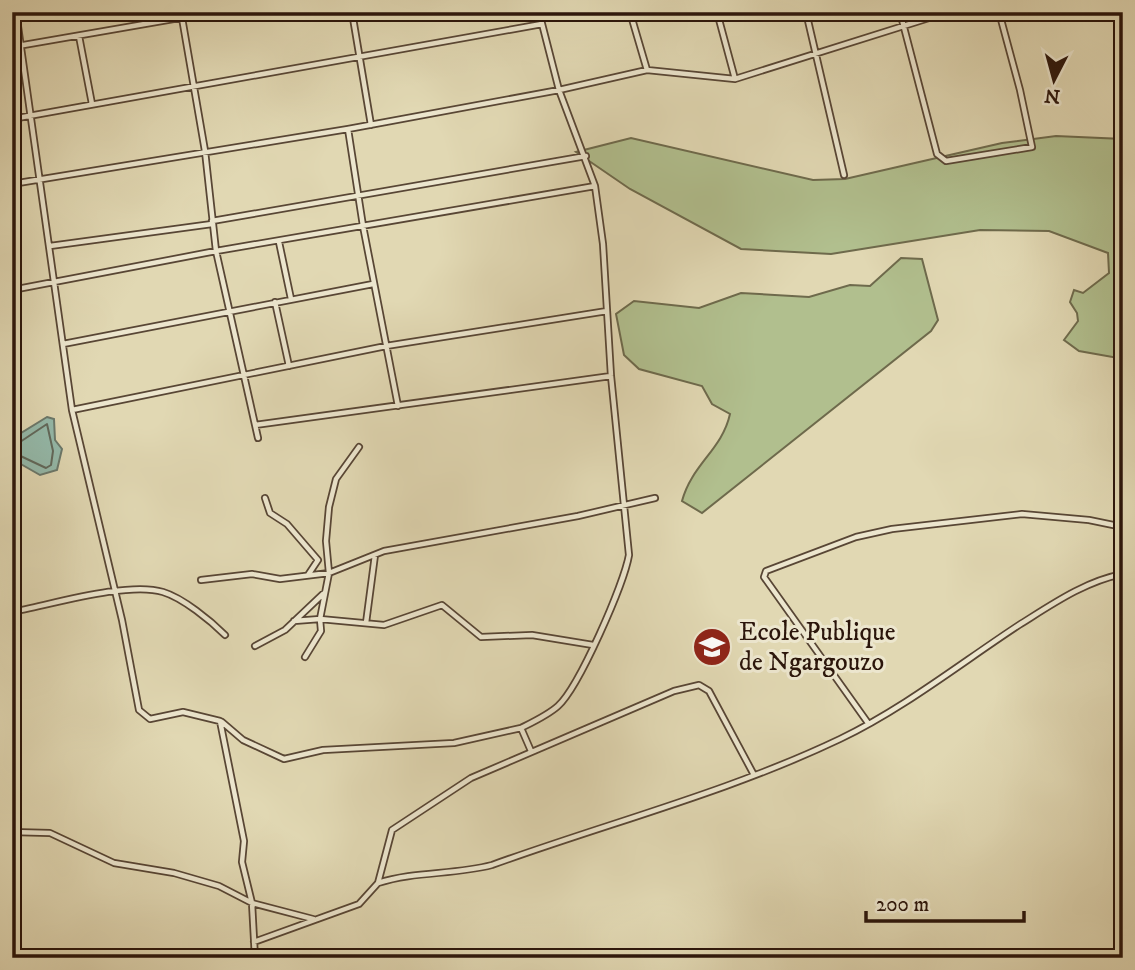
<svg xmlns="http://www.w3.org/2000/svg" width="1135" height="970" font-family="'IM FELL DW Pica',serif">
<style>
.green{fill:#b1bf8e;stroke:#6e6a4c;stroke-width:2}
.water{fill:#94baab;stroke:#6a786b;stroke-width:2}
.lines{fill:none;stroke-linecap:round;stroke-linejoin:round}
.shore{stroke:#60685b;stroke-width:2}
.street-casing{stroke:#584635;stroke-width:8}
.street{stroke:#ece6ce;stroke-width:4.5}
.labels{text-anchor:middle;dominant-baseline:central;stroke-width:6;stroke-linejoin:round;paint-order:stroke}
.poi-label{font-size:26px;fill:#2b150b;stroke:#ece6ce;text-anchor:start}
</style>
<rect width="100%" height="100%" fill="#e1d8b3"/>
<filter id="stains"><feTurbulence type="fractalNoise" baseFrequency=".00286" numOctaves="4"/><feColorMatrix values="0 0 0 0 .2 0 0 0 0 .09 0 0 0 0 .02 0 0 0 .5 -.17"/></filter>
<radialGradient id="worn" r=".72"><stop offset=".6" stop-color="#630" stop-opacity="0"/><stop offset="1" stop-color="#630" stop-opacity=".3"/></radialGradient>
<path class="green" d="M1056,136L1123,139V355L1118,358L1079,351L1064,340L1078,321L1077,313L1070,302L1074,290L1083,293L1109,273L1108,253L1049,231L980,230L831,254L741,249L630,189L576,152L631,138L813,180L845,179L1002,143Z
M901,258L922,259L938,320L931,331L702,513L682,501C692,464 722,450 730,414L712,404L702,386L639,369L624,355L616,314L634,301L699,308L741,293L809,297L850,285L870,286Z"/>
<path class="water" d="M47,417L54,419L55,440L62,449L57,470L40,475L12,459V434L16,436Z"/>
<g class="lines">
<path class="shore" d="M12,442H20L47,424L53,451L51,465L46,468L12,452"/>
<defs>
<path id="street" d="M16,12L72,410L122,620L139,710L150,719L183,712L220,721L244,841L242,862L252,903L255,958
M181,12L205,151L216,251L258,438
M352,12L371,125
M630,12L647,70
M717,12L735,79
M806,12L844,175
M900,12L937,154L946,161L1032,147L1020,90L999,12
M79,36L92,104
M12,47L214,12
M12,119L542,24
M348,129L363,226L398,406
M12,184L348,129L559,90L647,70L735,79L948,12
M212,221L586,156
M279,242L291,299
M50,246L212,224
M12,290L216,251L595,186
M275,302L289,366
M63,344L373,284
M72,410L386,346L607,311
M255,425L611,376
M265,498L270,513L287,524L318,560L308,575
M201,580L252,574L280,579L329,573L384,551L578,516L655,498
M12,612C50,605 128,581 163,592C183,598 211,621 225,635
M294,621L320,619L384,625L442,605L481,637L532,635L593,645
M366,623L375,555
M255,646L285,630L323,594
M305,657L321,631L320,619L329,573L326,541L329,507L336,479L359,447
M222,722L243,740L284,759L323,750L454,743L521,728L531,751
M868,723L764,577L766,571L856,537L892,529L1022,514L1089,520L1123,527
M521,728C533,722 548,715 558,706C579,687 624,584 629,555L611,376L603,244L595,186L559,90L539,12
M12,832L50,833L114,863L174,873L219,886L252,903L313,919
M378,883C415,871 454,875 492,865C608,823 729,792 840,739C903,709 961,663 1019,625C1051,605 1085,581 1123,574
M254,942L359,904L378,883L392,830L471,778L674,691L699,685L709,691L754,775"/>
</defs>
<use href="#street" class="street-casing"/>
<use href="#street" class="street"/>
</g>
<defs>
<symbol id="school-disc" viewBox="-11 -11 22 22"><circle r="9.5" fill="#8f2418" stroke="#ece6ce"/><path d="M0-5L7-2L0 1L-7-2ZM-4 1L0 2.5L4 1V4Q0 6-4 4Z" fill="#fff"/></symbol>
</defs>
<g fill-rule="evenodd">
<use href="#school-disc" x="690" y="625" width="44" height="44"/>
</g>
<g class="labels">
<g class="poi-label">
<text x="739" y="632">Ecole Publique<tspan x="739" dy="30">de Ngargouzo</tspan></text>
</g>
</g>
<rect width="1135" height="970" fill="none" stroke="#e1d8b3" stroke-width="42"/>
<rect x="14" y="14" width="1107" height="942" fill="none" stroke="#2b150b" stroke-width="3.5"/>
<rect x="21" y="21" width="1093" height="928" fill="none" stroke="#2b150b" stroke-width="2"/>
<g transform="translate(1054 80) rotate(186)" stroke="#ece6ce" stroke-width="5" paint-order="stroke">
<path d="M0-5L12 26L0 18L-12 26Z" fill="#2b150b"/>
<text y="-10" font-size="19" font-weight="bold" text-anchor="middle" fill="#2b150b">N</text>
</g>
<path d="M866 911v10h158v-10" fill="none" stroke="#2b150b" stroke-width="3.5"/>
<text x="876" y="911" font-size="21" fill="#2b150b" stroke="#ece6ce" stroke-width="5" paint-order="stroke">200 m</text>
<rect width="100%" height="100%" filter="url(#stains)"/>
<rect width="100%" height="100%" fill="url(#worn)"/>
</svg>
